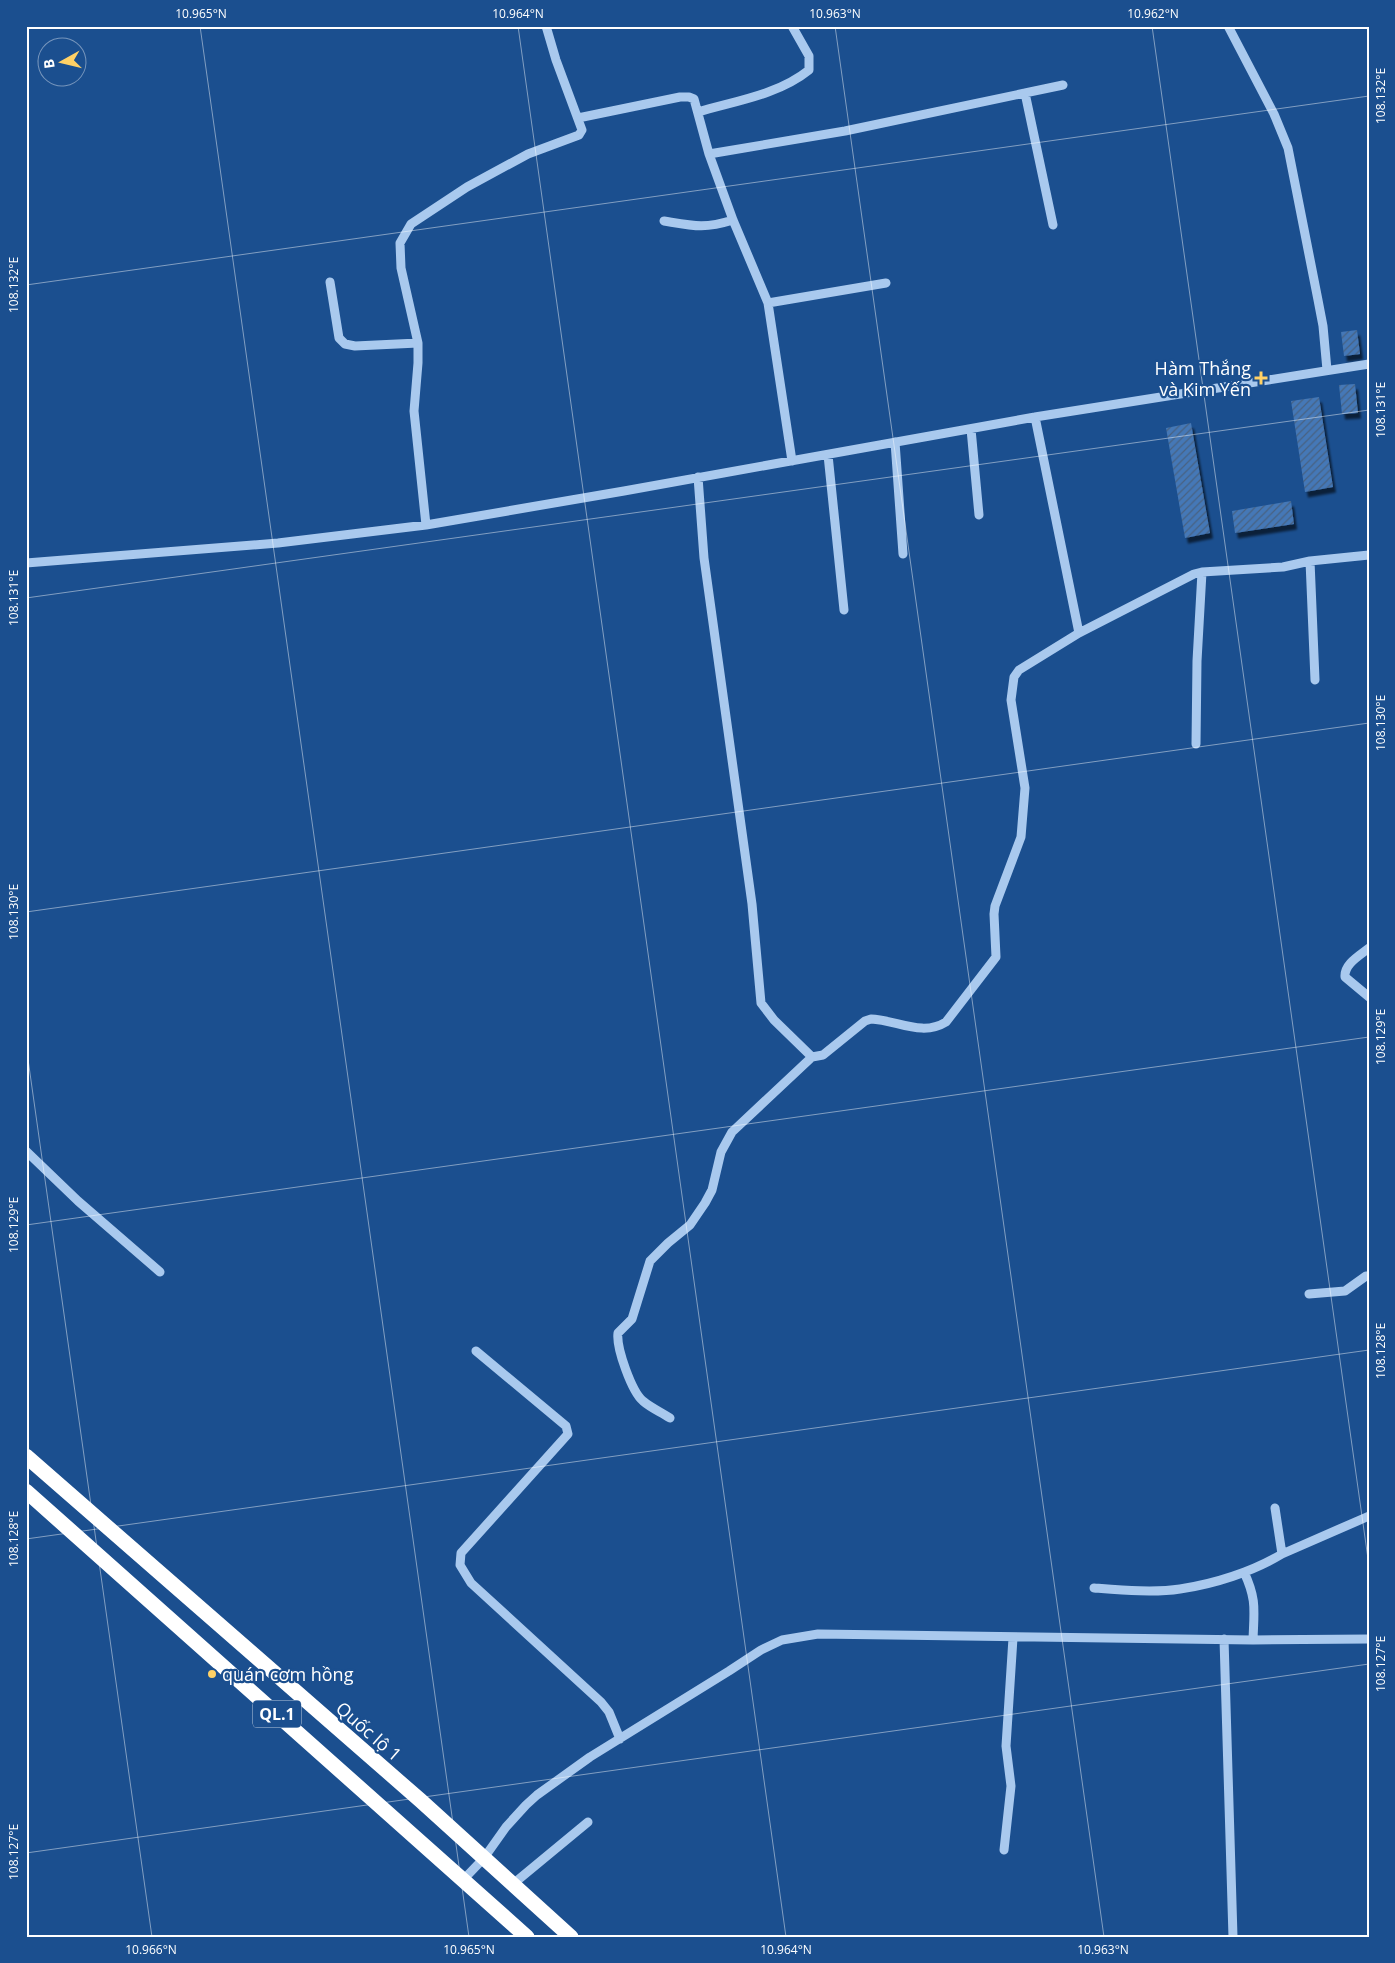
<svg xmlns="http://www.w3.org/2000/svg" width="1395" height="1963" font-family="'Open Sans',sans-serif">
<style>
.building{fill:url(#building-hatch);filter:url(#shadow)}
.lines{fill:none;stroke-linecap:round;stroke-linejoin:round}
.minor{stroke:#a9c9ee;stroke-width:9}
.highway{stroke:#fff;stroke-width:15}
.ticks{fill:none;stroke:#fff;stroke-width:1;stroke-opacity:0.45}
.poi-dot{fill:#ffd166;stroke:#1b4f8f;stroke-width:2}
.labels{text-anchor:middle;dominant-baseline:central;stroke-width:4.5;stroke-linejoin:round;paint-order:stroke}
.shield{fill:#1b4f8f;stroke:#bbcadd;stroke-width:1}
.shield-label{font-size:16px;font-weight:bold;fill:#fff}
.poi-label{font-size:18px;fill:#fff;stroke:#1b4f8f;text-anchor:end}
.street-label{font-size:18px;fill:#fff;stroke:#1b4f8f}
.neatline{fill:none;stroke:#fff;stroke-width:2}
.ticks-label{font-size:12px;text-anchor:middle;fill:#fff}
</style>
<defs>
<pattern id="building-hatch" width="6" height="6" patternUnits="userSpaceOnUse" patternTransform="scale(1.25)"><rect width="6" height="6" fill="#4478b7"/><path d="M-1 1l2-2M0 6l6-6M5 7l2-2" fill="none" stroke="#486282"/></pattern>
<filter id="shadow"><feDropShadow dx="3" dy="5.5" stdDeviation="1" flood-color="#0009"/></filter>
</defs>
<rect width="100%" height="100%" fill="#1b4f8f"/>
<path class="building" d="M1357,330L1360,354L1344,356L1341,332Z
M1355,384L1358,413L1342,414L1339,385Z
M1319,397L1333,487L1305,492L1291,401Z
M1191,423L1210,533L1185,538L1166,428Z
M1291,501L1294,524L1235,533L1232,511Z"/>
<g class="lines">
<path class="minor" d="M1228,26L1274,114L1288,148L1318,300L1323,326L1327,370
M1025,93L1053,225
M698,112C735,101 778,95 809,70V56L792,26
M578,118L680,97H689L694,99L709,154L733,220L768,303L792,461
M709,154L845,131L1063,85
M664,221C694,226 704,229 733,220
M330,282L339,338L345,344L355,346L418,343
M768,303L886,283
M1035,417L1079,633
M971,429L979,515
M895,442L903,554
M828,455L844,610
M698,477L704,558L752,904L761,1003L774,1020L812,1057L823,1055L865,1021L871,1019C897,1020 922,1037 946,1022L996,957L994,914L995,906L1021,837L1025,788L1011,700L1014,677L1019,670L1079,633L1194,574L1202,572L1283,567L1310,561L1369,555
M426,525L414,411L418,363V343L401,268L400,243L411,224L467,187L528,154L579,135L582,130L556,60L546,26
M1310,561L1315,680
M26,563L278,543L426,525L624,491L1035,417L1369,364
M1196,744L1197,661L1202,572
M1369,948C1359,956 1344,964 1345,977L1369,997
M26,1151L78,1201L160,1272
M1309,1294L1345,1291L1366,1276H1369
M476,1351L566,1426L568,1434L461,1553L460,1565L471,1583L601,1702L609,1712L620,1739
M670,1418C661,1412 651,1408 643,1401C632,1392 616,1348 618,1333L632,1319L650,1261L668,1243L690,1225L705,1203L712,1190L721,1152L732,1132L812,1057
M1282,1554L1369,1516
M1244,1572C1257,1600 1254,1610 1253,1640
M1094,1588C1120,1590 1154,1593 1180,1589C1214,1584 1252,1572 1282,1554L1275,1508
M1224,1639L1233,1937
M1004,1850L1011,1786L1006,1746L1013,1638
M464,1879L484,1858L506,1827L526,1805L537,1795L590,1757L729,1671L761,1650L782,1640L818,1634L1253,1640L1369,1639
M513,1884L588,1822"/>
<path class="highway" d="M26,1456L420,1800L571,1937
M26,1491L527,1937"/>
</g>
<path class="ticks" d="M200,26L469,1937M518,26L786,1937M835,26L1104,1937M1152,26L1369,1566M26,285L1369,96M26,598L1369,410M26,912L1369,723M26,1045L152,1937M26,1225L1369,1037M26,1539L1369,1350M26,1853L1369,1664"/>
<g class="poi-dot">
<path d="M1258.5 370.5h5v5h5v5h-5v5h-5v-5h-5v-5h5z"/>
<circle cx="212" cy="1674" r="5"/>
</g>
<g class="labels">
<rect class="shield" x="253" y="1700.5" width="48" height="27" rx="4"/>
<g class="shield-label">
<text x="277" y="1714">QL.1</text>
</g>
<g class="poi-label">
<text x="1251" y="368">Hàm Thắng<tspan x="1251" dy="21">và Kim Yến</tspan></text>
<text x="222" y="1674" text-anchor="start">quán cơm hồng</text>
</g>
<g class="street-label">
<text transform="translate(369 1731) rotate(41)">Quốc lộ 1</text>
</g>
</g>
<rect width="1395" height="1963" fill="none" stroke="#1b4f8f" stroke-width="55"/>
<g transform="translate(62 62) rotate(262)"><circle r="24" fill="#1b4f8f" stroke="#7695bc"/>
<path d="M0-4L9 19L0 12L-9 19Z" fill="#ffd166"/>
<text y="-8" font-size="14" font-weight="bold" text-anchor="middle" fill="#ffffff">B</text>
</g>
<rect x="28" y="28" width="1340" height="1908" class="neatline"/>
<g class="ticks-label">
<text x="201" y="18">10.965°N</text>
<text x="518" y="18">10.964°N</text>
<text x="835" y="18">10.963°N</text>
<text x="1153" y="18">10.962°N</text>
<text transform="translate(1381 96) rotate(-90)" y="4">108.132°E</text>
<text transform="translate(14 285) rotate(-90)" y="4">108.132°E</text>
<text transform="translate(1381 410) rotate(-90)" y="4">108.131°E</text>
<text transform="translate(14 598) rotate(-90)" y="4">108.131°E</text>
<text transform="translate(1381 723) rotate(-90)" y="4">108.130°E</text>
<text transform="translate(14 912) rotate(-90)" y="4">108.130°E</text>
<text transform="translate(1381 1037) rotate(-90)" y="4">108.129°E</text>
<text transform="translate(14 1225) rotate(-90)" y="4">108.129°E</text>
<text transform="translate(1381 1351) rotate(-90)" y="4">108.128°E</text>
<text transform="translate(14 1539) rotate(-90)" y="4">108.128°E</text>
<text transform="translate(1381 1664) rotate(-90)" y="4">108.127°E</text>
<text transform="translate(14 1852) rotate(-90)" y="4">108.127°E</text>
<text x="151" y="1954">10.966°N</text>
<text x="469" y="1954">10.965°N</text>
<text x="786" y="1954">10.964°N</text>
<text x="1103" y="1954">10.963°N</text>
</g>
</svg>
